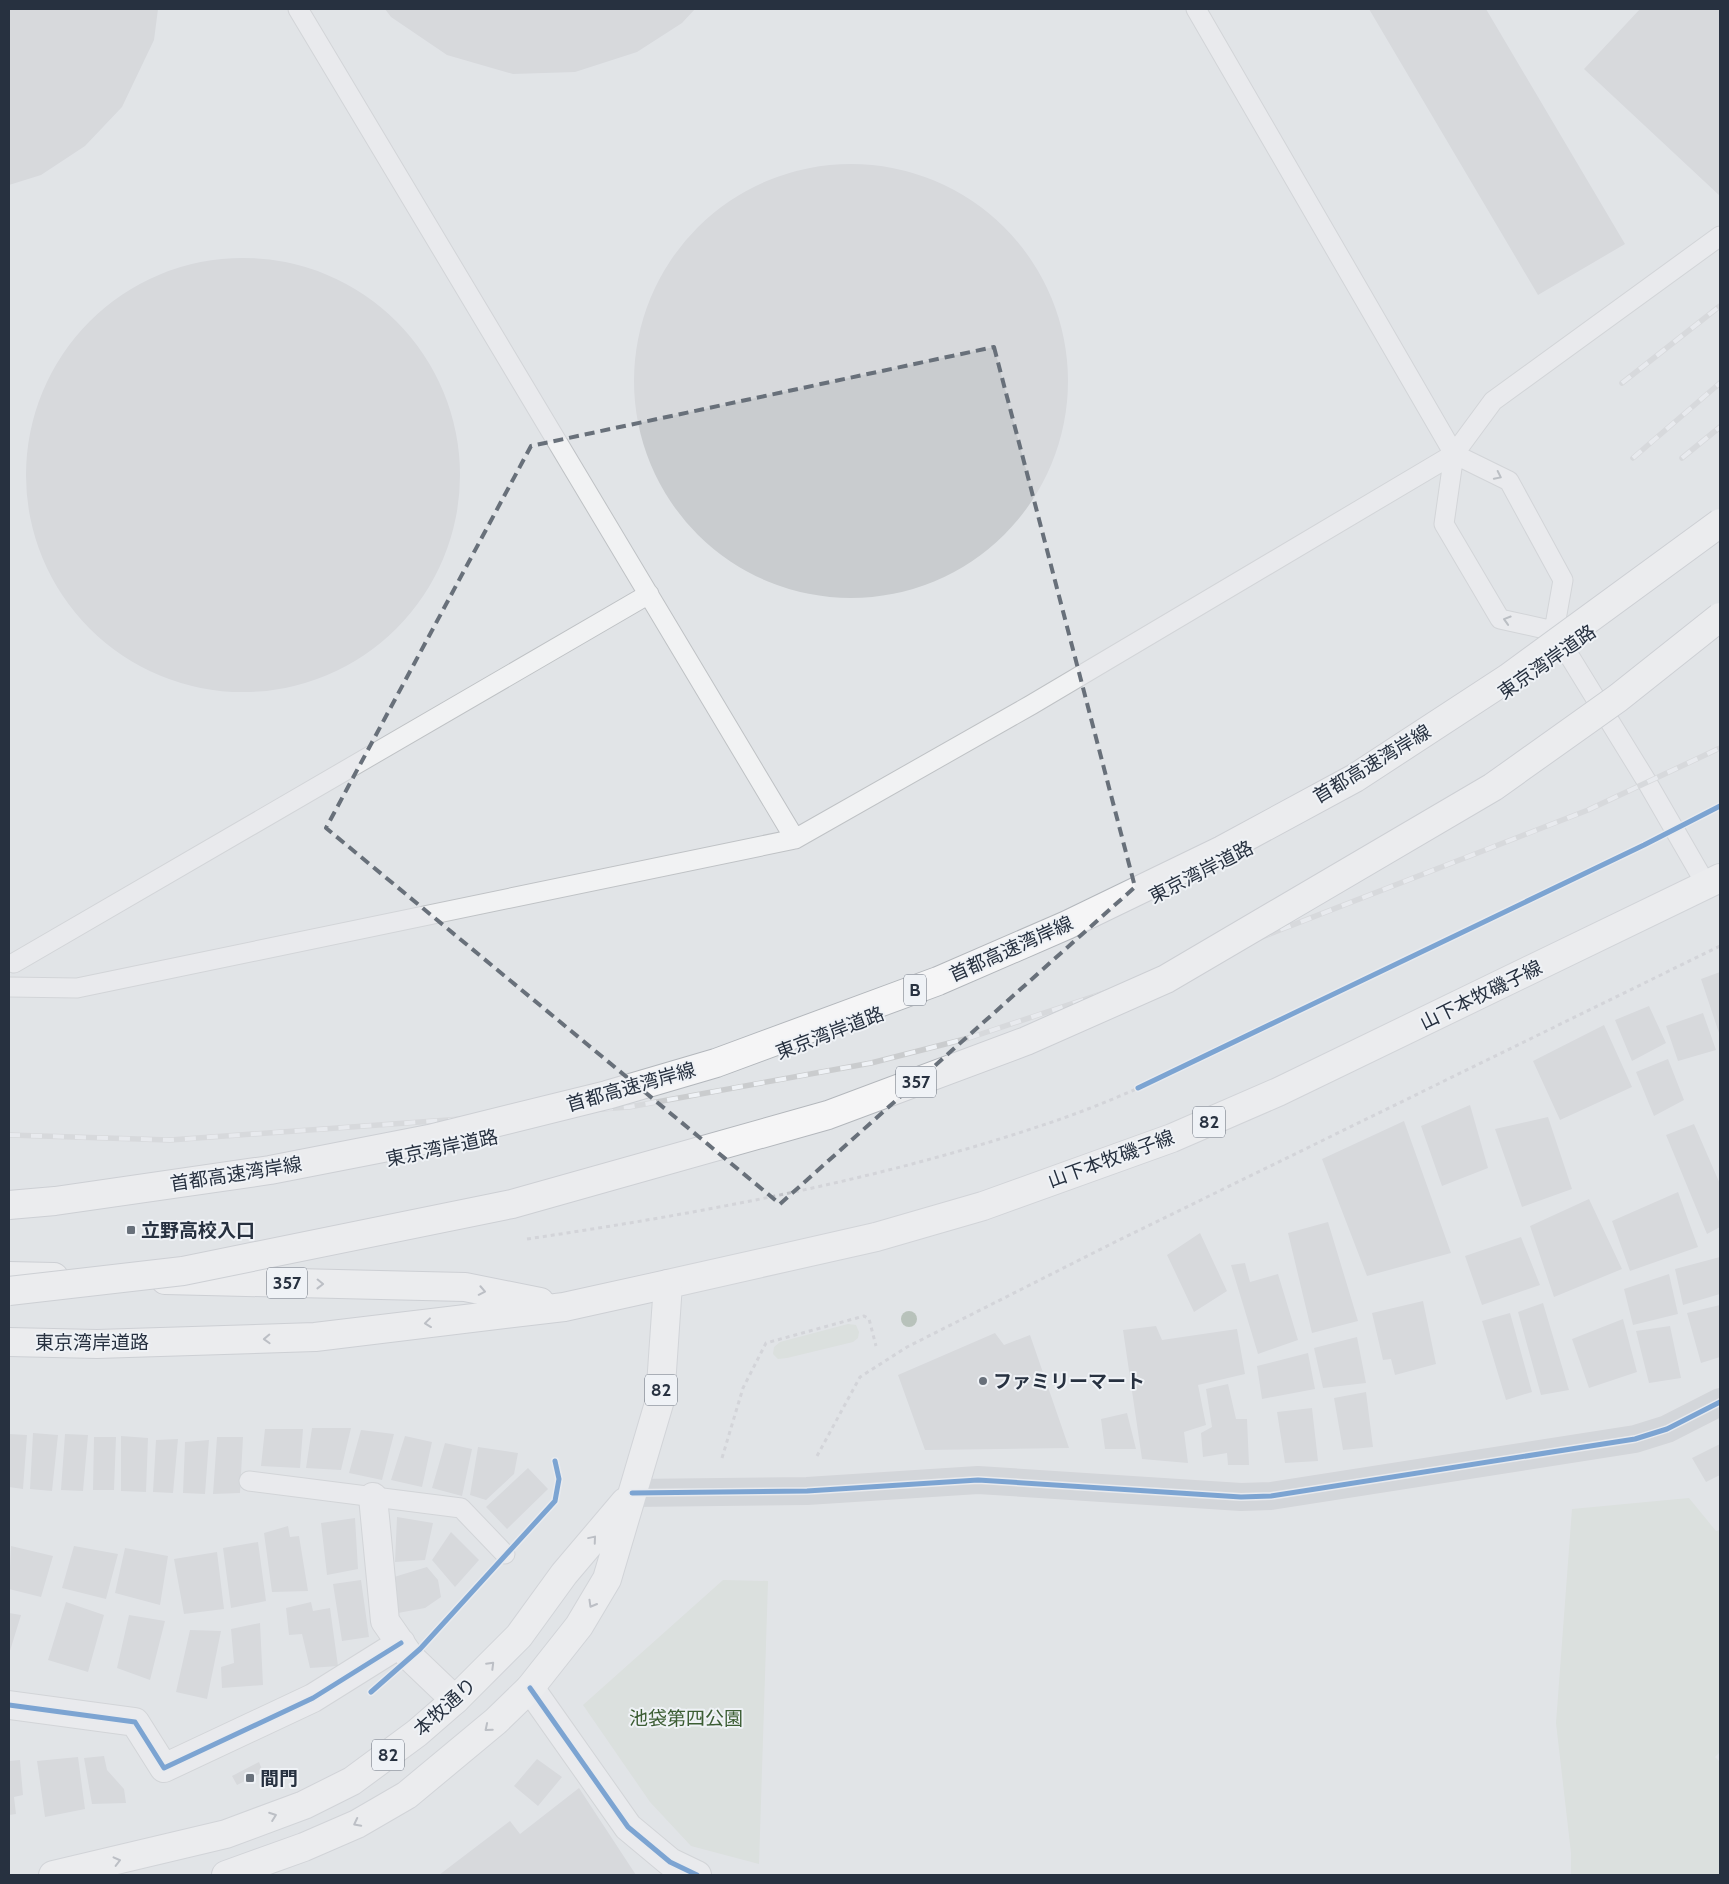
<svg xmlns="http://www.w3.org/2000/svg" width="1729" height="1884" font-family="Cabin,'Noto Sans JP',sans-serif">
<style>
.green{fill:#d2dbd2}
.building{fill:#c9cccf}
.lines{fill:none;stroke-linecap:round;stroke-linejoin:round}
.lane-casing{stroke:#bfc2c5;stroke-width:21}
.street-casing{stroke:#bfc2c5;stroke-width:30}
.primary-casing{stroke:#bdc1c5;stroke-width:30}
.highway-casing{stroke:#b3b7bc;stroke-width:30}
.path{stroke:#c0c2c7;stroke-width:3;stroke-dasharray:4 4;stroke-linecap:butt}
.lane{stroke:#f1f2f3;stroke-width:19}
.street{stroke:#f1f2f3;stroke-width:28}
.secondary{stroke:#c2c5c9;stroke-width:28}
.primary{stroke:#f5f5f6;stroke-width:28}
.highway{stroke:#f5f5f6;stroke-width:28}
.rail-casing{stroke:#caccce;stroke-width:5.5}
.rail{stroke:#eff2f6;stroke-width:4;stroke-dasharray:11;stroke-linecap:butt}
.highway-bridge-casing{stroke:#b3b7bc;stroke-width:30;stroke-linecap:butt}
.highway-bridge{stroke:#f5f5f6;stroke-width:28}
.cycleway-casing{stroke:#eff2f6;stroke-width:8}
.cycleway{stroke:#0057b8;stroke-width:5}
.tree{fill:#869a85}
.oneway{stroke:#8c929a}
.oneway2{stroke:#8e939b}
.marked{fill:none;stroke:#68707a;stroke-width:4;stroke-dasharray:10 6;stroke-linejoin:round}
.poi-dot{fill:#68707a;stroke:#eff2f6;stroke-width:2}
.labels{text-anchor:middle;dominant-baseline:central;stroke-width:4;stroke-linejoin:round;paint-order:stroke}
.shield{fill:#eff2f6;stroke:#636b77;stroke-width:1}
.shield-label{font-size:18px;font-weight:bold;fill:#273140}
.street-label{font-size:19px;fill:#273140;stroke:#eff2f6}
.poi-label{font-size:19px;font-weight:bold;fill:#273140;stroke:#eff2f6;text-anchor:start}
.park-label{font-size:19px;fill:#3c5d34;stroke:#eff2f6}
</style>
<rect width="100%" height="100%" fill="#e1e4e7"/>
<path class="green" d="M848,1324L856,1325L859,1332L858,1338L853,1342L787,1358L778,1359L773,1354L774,1347L780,1342Z
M1689,1498L1716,1531L1720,1530V1752L1715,1757L1720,1762V1875H1571V1853L1556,1723L1572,1509Z
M723,1580L768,1581L759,1864L691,1846L650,1802L583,1705Z"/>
<path class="building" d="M9,9H158L154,40L122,107L85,146L41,175L9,185Z
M385,9H695L682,23L637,52L575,72L513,74L447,55L391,17Z
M1369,9H1486L1625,244L1538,295Z
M1640,9H1720V196L1584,69Z
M634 381a217 217 0 1 1 434 0a217 217 0 1 1-434 0Z
M26 475a217 217 0 1 1 434 0a217 217 0 1 1-434 0Z
M1720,972V1033H1719L1701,979Z
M1649,1006L1666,1043L1632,1061L1615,1020Z
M1703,1013L1716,1050L1678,1061L1666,1026Z
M1604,1025L1632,1087L1560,1120L1533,1061Z
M1668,1059L1684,1100L1654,1116L1636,1072Z
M1470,1105L1488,1168L1442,1186L1421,1126Z
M1548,1117L1572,1189L1522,1207L1495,1129Z
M1404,1121L1451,1253L1367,1276L1322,1159Z
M1694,1124L1720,1184V1227L1707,1234L1666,1135Z
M1678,1192L1698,1247L1630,1271L1612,1221Z
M1589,1199L1622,1269L1554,1297L1530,1226Z
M1328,1222L1358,1321L1312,1333L1288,1233Z
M1200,1233L1227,1291L1194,1312L1167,1255Z
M1521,1237L1540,1285L1482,1305L1465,1256Z
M1720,1257V1294L1683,1305L1675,1269Z
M1245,1263L1250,1282L1278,1274L1298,1340L1258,1354L1231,1265Z
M1669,1274L1678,1314L1633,1325L1624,1289Z
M1423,1301L1436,1364L1395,1375L1391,1359L1383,1360L1372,1313Z
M1543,1303L1569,1390L1541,1395L1518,1312Z
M1720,1305V1357L1701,1363L1687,1313Z
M1510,1313L1532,1392L1506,1400L1482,1321Z
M1623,1319L1637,1372L1589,1388L1572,1339Z
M1156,1326L1162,1340L1237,1329L1245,1374L1198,1385L1206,1425L1184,1432L1188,1463L1142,1459L1123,1330Z
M1670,1326L1681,1378L1649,1383L1636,1331Z
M995,1333L1004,1345L1030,1335L1069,1448L925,1450L898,1375Z
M1357,1337L1366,1383L1323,1388L1314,1348Z
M1308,1353L1315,1389L1262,1399L1257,1366Z
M1228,1384L1236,1419H1247L1249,1465H1228L1227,1453L1203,1457L1201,1433L1212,1427L1206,1389Z
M1366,1392L1373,1447L1343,1450L1334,1398Z
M1312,1408L1318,1461L1285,1463L1277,1412Z
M1127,1413L1136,1449H1105L1101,1419Z
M312,1428H351L341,1470L306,1468Z
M265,1429H303L300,1468L261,1466Z
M361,1430L394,1434L382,1480L349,1473Z
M33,1433L58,1435L52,1491L30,1489Z
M9,1434L27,1435L23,1489L9,1487Z
M65,1434L88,1435L83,1491L61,1490Z
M121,1436L148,1438L146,1492L121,1491Z
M405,1436L432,1442L422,1487L391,1480Z
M94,1437H116L114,1490H93Z
M217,1437H243L240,1493L213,1494Z
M178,1439L173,1493L153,1492L156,1440Z
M209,1440L205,1494L183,1493L185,1442Z
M445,1443L472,1449L462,1496L432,1488Z
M1720,1444V1475L1706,1482L1692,1458Z
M478,1447L518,1453L514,1474L486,1500L470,1495Z
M528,1468L548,1489L507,1529L486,1507Z
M397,1517L433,1523L425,1560L395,1562Z
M355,1518L358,1569L327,1575L321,1523Z
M288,1526L290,1537L299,1536L308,1591L272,1592L264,1533Z
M451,1532L479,1560L455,1587L432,1560Z
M258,1542L266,1601L231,1608L223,1548Z
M11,1546L53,1556L41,1597L9,1589Z
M74,1546L118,1554L106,1599L62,1588Z
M125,1548L168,1556L160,1605L115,1593Z
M217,1552L224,1609L184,1614L174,1559Z
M427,1567L438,1580L441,1597L425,1608L398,1613L394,1577Z
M361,1580L369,1637L342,1641L333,1584Z
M66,1602L104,1615L88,1672L48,1660Z
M311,1602L313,1611L330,1608L338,1666L310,1668L302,1634L289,1635L286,1608Z
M9,1613L21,1615L9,1654Z
M129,1615L165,1621L150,1680L117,1668Z
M260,1623L263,1685L222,1688L221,1667L234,1663L231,1629Z
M190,1630L221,1631L207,1699L176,1692Z
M104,1756L107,1770L124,1789L126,1803L92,1804L84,1758Z
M78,1757L85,1809L45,1817L37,1761Z
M537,1759L562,1777L538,1806L514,1786Z
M20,1760L23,1795L14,1797L16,1814L9,1815V1761Z
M259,1762L263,1772L237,1785L232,1776Z
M579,1788L636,1875H439L510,1821L520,1834Z"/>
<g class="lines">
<defs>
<path id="lane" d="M298,9L795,839
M1196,9L1454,454L1509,481L1563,580L1554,631L1647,782L1707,886
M1454,454L1444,524L1500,619L1554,631
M14,963L649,594
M9,987L77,988L795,839L1031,705L1454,454L1493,401L1720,236
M249,1481L461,1508L505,1554"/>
<path id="street" d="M373,1497L385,1621L410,1657L455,1700
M530,1688L628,1827L670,1862L697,1875
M9,1705L135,1722L164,1768L313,1698L401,1643"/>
<path id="primary" d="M53,1875L226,1834L304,1805L352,1781L417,1733L455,1700L519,1636L564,1574L625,1502
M226,1875L304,1847L357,1824L407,1795L496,1721L530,1688L579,1626L607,1579L660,1400L668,1284L876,1237L983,1206L1172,1138L1278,1092L1720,878"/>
<path id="highway" d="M9,1276L54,1277
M165,1280L465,1287L540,1302
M9,1342L97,1344L315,1337L564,1307L668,1284"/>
</defs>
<use href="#lane" class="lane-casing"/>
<use href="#street" class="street-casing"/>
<use href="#primary" class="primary-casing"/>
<use href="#highway" class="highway-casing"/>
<path class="path" d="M1702,815L1720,806
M527,1239C703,1213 881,1180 1049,1123C1142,1092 1229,1044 1317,1002C1427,949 1539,899 1648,843
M817,1456L860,1377L907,1347L1111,1244L1720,946
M722,1458L743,1388L766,1343L864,1316L869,1319L876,1346
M526,1531C551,1505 563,1500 555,1461
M436,1631L485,1576"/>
<use href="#lane" class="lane"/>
<use href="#street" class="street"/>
<path class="secondary" d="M632,1493L807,1491L978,1480L1241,1497L1271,1496L1635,1439L1667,1429L1720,1402"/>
<use href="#primary" class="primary"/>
<use href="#highway" class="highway"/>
<defs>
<path id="rail" d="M1622,383L1720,306
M1633,458L1720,383
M1682,458L1720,427
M9,1135L170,1140L629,1107L871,1063L969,1038L1200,961L1588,810L1720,748"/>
</defs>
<use href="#rail" class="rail-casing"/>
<use href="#rail" class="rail"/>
<defs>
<path id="highway-bridge" d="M9,1205L55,1201L270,1170L429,1139L607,1095L716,1063L938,981L1067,925L1222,850L1355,778L1508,678L1720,523
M9,1291L183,1271L512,1204L828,1115L1026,1041L1166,979L1493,787L1618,698L1720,617"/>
</defs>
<use href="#highway-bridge" class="highway-bridge-casing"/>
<use href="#highway-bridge" class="highway-bridge"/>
<defs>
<path id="cycleway" d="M1138,1088L1644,845L1720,806
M632,1493L807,1491L978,1480L1241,1497L1271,1496L1635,1439L1667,1429L1720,1402
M530,1688L628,1827L670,1862L697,1875
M371,1692L420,1649L555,1501L559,1479L555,1461
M9,1705L135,1722L164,1768L313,1698L401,1643"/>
</defs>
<use href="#cycleway" class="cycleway-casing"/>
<use href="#cycleway" class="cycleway"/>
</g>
<circle class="tree" cx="909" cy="1319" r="8"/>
<defs><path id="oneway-chevron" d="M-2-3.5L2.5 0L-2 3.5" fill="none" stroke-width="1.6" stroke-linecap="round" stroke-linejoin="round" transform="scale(1.25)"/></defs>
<g class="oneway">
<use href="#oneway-chevron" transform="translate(1498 476) rotate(26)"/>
<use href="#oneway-chevron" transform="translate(1507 620) rotate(-163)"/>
</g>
<g class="oneway2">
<use href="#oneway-chevron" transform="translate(320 1284) rotate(1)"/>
<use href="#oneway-chevron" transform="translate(482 1291) rotate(11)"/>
<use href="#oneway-chevron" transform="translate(428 1323) rotate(173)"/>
<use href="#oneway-chevron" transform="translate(267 1339) rotate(178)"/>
<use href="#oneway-chevron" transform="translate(593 1539) rotate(-50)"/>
<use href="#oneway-chevron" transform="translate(592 1604) rotate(120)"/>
<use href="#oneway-chevron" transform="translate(491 1665) rotate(-45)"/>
<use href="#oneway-chevron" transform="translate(488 1728) rotate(140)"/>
<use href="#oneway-chevron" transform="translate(273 1816) rotate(-20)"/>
<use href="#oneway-chevron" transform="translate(357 1823) rotate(153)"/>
<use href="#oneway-chevron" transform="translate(117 1861) rotate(-14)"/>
</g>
<path d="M0 0H1729V1884H0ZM994,347L1135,887L780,1204L326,828L531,446Z" fill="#e1e4e7" fill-opacity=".55" fill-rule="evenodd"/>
<path class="marked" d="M994,347L1135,887L780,1204L326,828L531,446Z"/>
<g class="poi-dot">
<rect x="126" y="1225" width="10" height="10" rx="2.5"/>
<circle cx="983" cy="1381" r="5"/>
<rect x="245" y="1773" width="10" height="10" rx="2.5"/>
</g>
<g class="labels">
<g class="shield">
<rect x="904" y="974.5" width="22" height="31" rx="4"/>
<rect x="896" y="1066.5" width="40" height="31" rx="4"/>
<rect x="1193" y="1106.5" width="32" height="31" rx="4"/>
<rect x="267" y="1267.5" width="40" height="31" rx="4"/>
<rect x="645" y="1374.5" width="32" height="31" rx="4"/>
<rect x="372" y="1739.5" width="32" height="31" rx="4"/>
</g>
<g class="shield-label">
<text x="915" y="990">B</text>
<text x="916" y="1082">357</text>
<text x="1209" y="1122">82</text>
<text x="287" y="1283">357</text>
<text x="661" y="1390">82</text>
<text x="388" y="1755">82</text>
</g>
<g class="street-label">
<text transform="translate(1547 662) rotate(-35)">東京湾岸道路</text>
<text transform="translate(1372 764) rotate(-31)">首都高速湾岸線</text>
<text transform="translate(1201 872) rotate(-27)">東京湾岸道路</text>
<text transform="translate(1011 949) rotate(-24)">首都高速湾岸線</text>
<text transform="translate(1481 995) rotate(-26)">山下本牧磯子線</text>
<text transform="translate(830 1033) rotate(-21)">東京湾岸道路</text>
<text transform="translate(631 1087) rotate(-16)">首都高速湾岸線</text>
<text transform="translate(442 1148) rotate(-12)">東京湾岸道路</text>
<text transform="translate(1111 1159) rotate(-20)">山下本牧磯子線</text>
<text transform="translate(236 1174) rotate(-9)">首都高速湾岸線</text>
<text x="92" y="1342">東京湾岸道路</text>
<text transform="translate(445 1707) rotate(-42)">本牧通り</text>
</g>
<g class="poi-label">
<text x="141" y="1230">立野高校入口</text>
<text x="993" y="1381">ファミリーマート</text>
<text x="260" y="1778">間門</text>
</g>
<g class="park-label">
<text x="686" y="1718">池袋第四公園</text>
</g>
</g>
<rect width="1729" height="1884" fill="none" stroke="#273140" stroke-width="20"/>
</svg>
